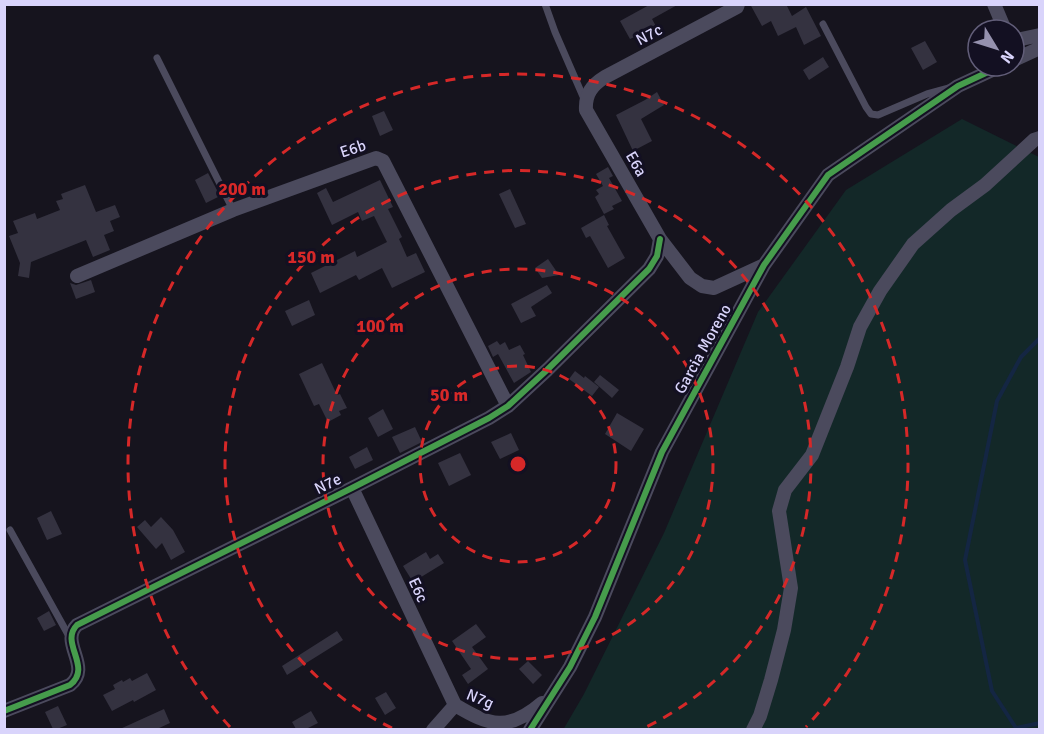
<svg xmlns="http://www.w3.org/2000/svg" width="1044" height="734" font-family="Signika,sans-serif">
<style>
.green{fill:#132828}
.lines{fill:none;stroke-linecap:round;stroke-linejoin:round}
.stream{stroke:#142643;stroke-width:4}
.building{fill:#343240}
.lane{stroke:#4b4a5d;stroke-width:7}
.street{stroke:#4b4a5d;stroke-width:14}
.cycleway-casing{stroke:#131022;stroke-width:10}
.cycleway{stroke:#469c4c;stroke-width:6}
.ring{fill:none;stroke:#d62828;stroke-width:3;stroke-dasharray:10 8}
.labels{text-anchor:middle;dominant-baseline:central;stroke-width:6;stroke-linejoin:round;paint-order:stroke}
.street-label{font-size:16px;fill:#d9d4fb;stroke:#131022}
.centre{fill:#d62828;stroke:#131022;stroke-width:3}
.ring-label{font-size:18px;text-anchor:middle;font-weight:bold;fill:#d62828;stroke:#131022;stroke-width:6;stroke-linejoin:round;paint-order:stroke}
</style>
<rect width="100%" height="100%" fill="#16141e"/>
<path class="green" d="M962,119L1039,157V729L563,730L584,694L664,533L758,312L846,190Z"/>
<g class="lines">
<path class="stream" d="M1016,728L992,691L965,560L997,401L1021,357L1040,338
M1015,730L1016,728L1040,723"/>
</g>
<path class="building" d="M651,4H679L652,19L658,30L641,39L639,35L630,39L620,21Z
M750,4H786L792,16L806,7L821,36L804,45L796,27L778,36L771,21L762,26Z
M925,41L937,62L923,70L911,48Z
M823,57L829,67L809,80L803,70Z
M657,92L664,105L641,119L652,141L633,151L616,115L645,100Z
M384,111L393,130L380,136L372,116Z
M608,167L613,176L609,178L622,201L612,206L614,209L604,214L595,197L599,194L596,190L603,186L596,174Z
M208,173L220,196L206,203L195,180Z
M380,180L393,207L388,209L402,237L399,239L407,257L416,253L425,272L392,288L382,268L359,280L356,275L320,293L311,273L355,251L357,257L387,242L374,216L362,221L358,212L332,225L317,193L326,188L333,202Z
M85,185L96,212L115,205L120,217L110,221L114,231L104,235L110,250L93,257L86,240L31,262L29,278L18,276L20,263L9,236L18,233L13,221L35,213L37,219L60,210L56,201L63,199L61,194Z
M510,189L526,224L515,228L499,194Z
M604,215L609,225L607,226L625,258L608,268L590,236L586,238L581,228Z
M548,259L559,275L542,278L535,268Z
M91,280L95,292L76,299L70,283L76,285Z
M547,285L552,293L531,307L536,316L521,323L511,304Z
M309,300L315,315L292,326L285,311Z
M497,341L500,345L505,342L509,350L520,345L525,354L523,355L531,372L514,383L498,354L493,357L488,346Z
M322,363L337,395L340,394L347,408L339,411L341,415L328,422L319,404L314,406L299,374Z
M575,371L584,378L585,376L599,387L592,396L569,379Z
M600,375L619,390L612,398L594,382Z
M383,409L393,429L378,437L368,418Z
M617,413L644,429L631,451L605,434Z
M415,427L422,442L400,453L392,437Z
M511,433L519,450L500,459L491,442Z
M367,447L373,460L355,469L349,457Z
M460,453L471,475L449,486L438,463Z
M51,511L62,534L47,540L37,518Z
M161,517L173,530L185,552L171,560L162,543L156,549L137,527L145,520L151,527Z
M426,552L430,559L438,554L444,563L413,582L403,566Z
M49,611L56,625L44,631L37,618Z
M476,624L486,637L472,647L488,669L468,684L462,675L471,669L452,641Z
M337,631L343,640L287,675L282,666Z
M528,661L542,675L533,684L519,669Z
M147,673L156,690L134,702L133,700L112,711L103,695L115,689L113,685L122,680L123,682L130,678L132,681Z
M386,692L396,708L385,715L375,698Z
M58,706L67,725L57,729H53L45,712Z
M164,709L170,723L157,729H120Z
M311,711L318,723L306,729H296L292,722Z"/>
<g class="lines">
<path class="lane" d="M545,4L555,32L585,101
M823,24L866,107L871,114L878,115L927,94L949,88
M157,58L233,210
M10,530L70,638"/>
<path class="street" d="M738,4L737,7L605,77C592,85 585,94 586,110L660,239L690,278L702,286L714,288L764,265
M994,4L1005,30
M1014,39L1017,40L1040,35
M1014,60L1040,48
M77,276L233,210L376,158L383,161L508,406
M352,488L455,705
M455,705C490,726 508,732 542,703
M4,711L70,685C93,667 59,643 77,625L352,488L489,418L508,406L547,370L649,269L657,256L660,239
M433,730L455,705
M530,730L570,667L595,617L662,452L764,265L828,175L958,86L1001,66
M753,730L760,716L771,680L784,630L791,588L779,511L785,490L812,455L847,367L860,327L880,291L913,244L951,210L985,185L1034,140L1040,138"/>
<defs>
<path id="cycleway" d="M4,711L70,685C93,667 59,643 77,625L352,488L489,418L508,406L547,370L649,269L657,256L660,239
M530,730L570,667L595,617L662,452L764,265L828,175L958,86L1001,66"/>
</defs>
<use href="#cycleway" class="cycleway-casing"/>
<use href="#cycleway" class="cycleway"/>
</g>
<g class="ring">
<circle cx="518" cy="464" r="98"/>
<circle cx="518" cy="464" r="195"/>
<path d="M392 728A293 293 0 1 1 644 728"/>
<path d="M230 727A390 390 0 1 1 806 727"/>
</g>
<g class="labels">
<g class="street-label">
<text transform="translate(649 35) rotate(-28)">N7c</text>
<text transform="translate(353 149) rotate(-18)">E6b</text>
<text transform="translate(636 164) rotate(60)">E6a</text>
<text transform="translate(703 349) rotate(-61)">Garcia Moreno</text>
<text transform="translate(328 484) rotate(-26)">N7e</text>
<text transform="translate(418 590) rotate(65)">E6c</text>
<text transform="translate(480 699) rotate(22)">N7g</text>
</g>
</g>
<circle cx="518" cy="464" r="9" class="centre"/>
<g class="ring-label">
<text x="242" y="195">200 m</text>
<text x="311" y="263">150 m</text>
<text x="380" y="332">100 m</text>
<text x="449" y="401">50 m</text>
</g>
<rect width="1044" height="734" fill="none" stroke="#d9d4fb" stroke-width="12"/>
<g transform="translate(996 48) rotate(128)"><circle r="28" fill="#131022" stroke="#625e79" stroke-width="1.5"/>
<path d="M0-4.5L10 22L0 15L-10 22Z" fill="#9591ae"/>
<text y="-9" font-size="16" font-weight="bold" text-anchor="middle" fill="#d9d4fb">N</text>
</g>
</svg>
